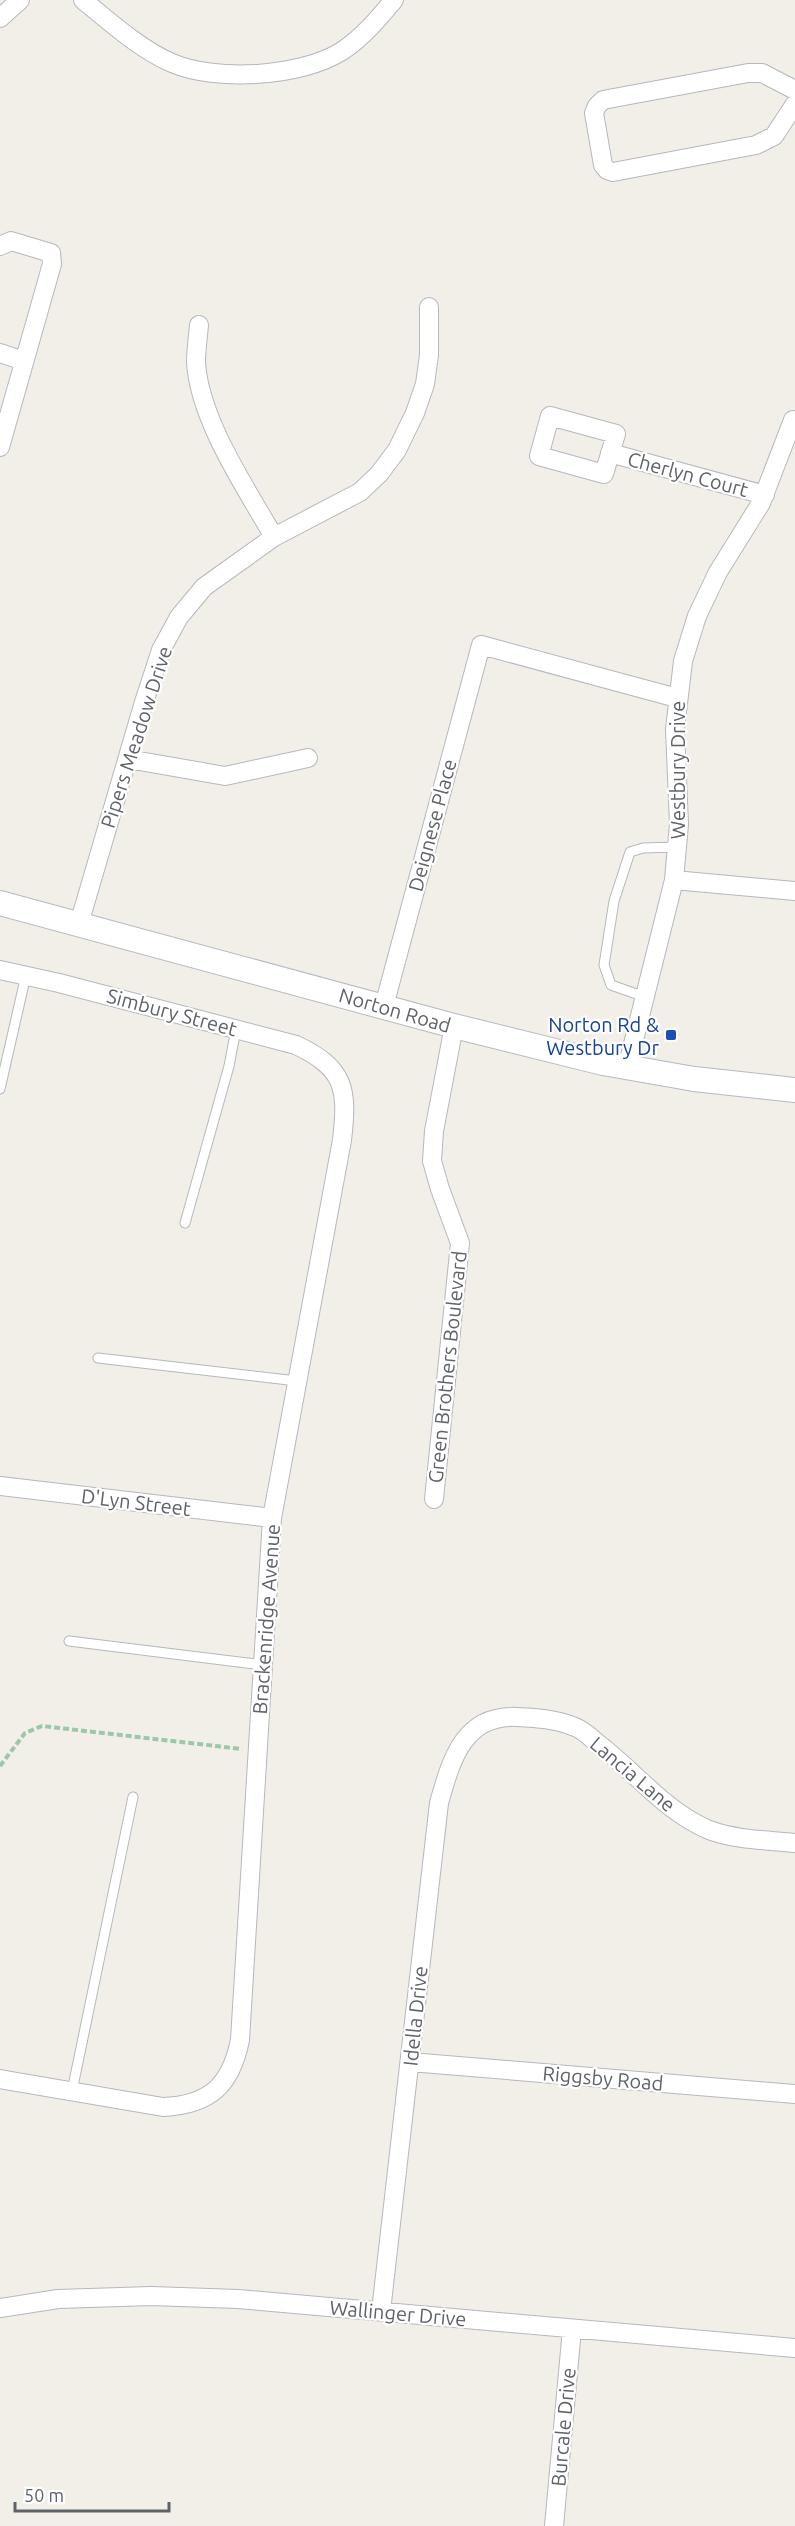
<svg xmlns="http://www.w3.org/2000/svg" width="795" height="2526" font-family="Ubuntu,sans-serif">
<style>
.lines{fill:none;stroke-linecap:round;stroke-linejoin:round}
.lane-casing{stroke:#b5b8bc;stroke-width:11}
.street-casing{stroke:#b5b8bc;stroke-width:20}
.secondary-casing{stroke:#b6babf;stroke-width:26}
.path{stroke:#9cc7a9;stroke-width:4;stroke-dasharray:6 3;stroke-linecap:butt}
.lane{stroke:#fff;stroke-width:9}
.street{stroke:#fff;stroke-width:18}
.secondary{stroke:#fff;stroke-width:24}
.transit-dot{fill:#1a4fb4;stroke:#fff;stroke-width:2}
.labels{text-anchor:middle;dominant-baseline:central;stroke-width:4.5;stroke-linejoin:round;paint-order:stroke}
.street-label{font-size:20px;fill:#5f6368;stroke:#fff}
.transit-label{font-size:20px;fill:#164399;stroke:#fff;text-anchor:end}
</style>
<rect width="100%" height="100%" fill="#f1efe8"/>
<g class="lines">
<defs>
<path id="lane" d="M645,997L611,985L604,965L614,901L630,852L643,848L677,847
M0,1089L26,975
M185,1223L229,1066L236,1029
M98,1358L297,1381
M69,1641L263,1665
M72,2091L133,1797"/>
<path id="street" d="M83,0C110,22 141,50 172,63C216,82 301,77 342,51C362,38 378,19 394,0
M0,18L20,0
M795,90L762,73H748L603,100L597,106L594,113L603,165L607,170L613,172L756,145L774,136L795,104
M0,246L11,241L51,253L52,264L0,447
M199,325C198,337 196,350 196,362C199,419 246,488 274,537
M0,353L24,361
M550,416L616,434L604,474L539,456Z
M610,453L765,495
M128,759L225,776L308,758
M674,880L795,891
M79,924L144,702L161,650L179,617L204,587L274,537L360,492L379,474L397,450L415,413L425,384L429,355V307
M0,970L59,983L296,1045C345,1068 348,1089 342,1140L272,1518L240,2040C231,2085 210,2105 163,2107L0,2079
M384,1006L481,645L677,698
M627,1068L674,880L679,824L675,729L683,661L697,616L718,572L761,503L793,420
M0,1486L272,1518
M434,1499L460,1243L440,1189L432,1161L434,1131L454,1026
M410,2062L795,2094
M0,2308L58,2299L151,2296L238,2299L795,2348
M381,2311L439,1803C451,1761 463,1714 517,1717C537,1718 556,1719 575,1727C584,1730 593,1740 601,1746C637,1774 666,1812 709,1830C736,1840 767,1840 795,1843
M554,2526L572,2329"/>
<path id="secondary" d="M0,903L454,1026L603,1063L694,1079L795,1090"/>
</defs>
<use href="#lane" class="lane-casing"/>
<use href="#street" class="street-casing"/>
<use href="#secondary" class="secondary-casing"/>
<path class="path" d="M0,1766L25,1733L42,1726L242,1749"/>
<use href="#lane" class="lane"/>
<use href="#street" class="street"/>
<use href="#secondary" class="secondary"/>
</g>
<rect class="transit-dot" x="665" y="1029" width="12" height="12" rx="3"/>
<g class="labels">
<g class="street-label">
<text transform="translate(688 474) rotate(15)">Cherlyn Court</text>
<text transform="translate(136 737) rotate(-72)">Pipers Meadow Drive</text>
<text transform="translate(677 770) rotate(-90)">Westbury Drive</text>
<text transform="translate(432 825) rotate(-75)">Deignese Place</text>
<text transform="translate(395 1010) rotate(16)">Norton Road</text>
<text transform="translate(172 1012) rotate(15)">Simbury Street</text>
<text transform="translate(447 1367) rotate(-84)">Green Brothers Boulevard</text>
<text transform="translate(136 1502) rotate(7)">D'Lyn Street</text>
<text transform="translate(266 1619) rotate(-86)">Brackenridge Avenue</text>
<text transform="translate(633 1774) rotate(40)">Lancia Lane</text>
<text transform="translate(415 2016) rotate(-84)">Idella Drive</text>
<text transform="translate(603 2078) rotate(5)">Riggsby Road</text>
<text transform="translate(398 2313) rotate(5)">Wallinger Drive</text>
<text transform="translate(563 2427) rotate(-85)">Burcale Drive</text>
</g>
<g class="transit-label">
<text x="659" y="1024">Norton Rd &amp;<tspan x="659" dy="23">Westbury Dr</tspan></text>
</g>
</g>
<path d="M15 2502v9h154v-9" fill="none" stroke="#5f6368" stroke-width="3"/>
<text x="24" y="2502" font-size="18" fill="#5f6368" stroke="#ffffff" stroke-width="4.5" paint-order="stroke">50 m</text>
</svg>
